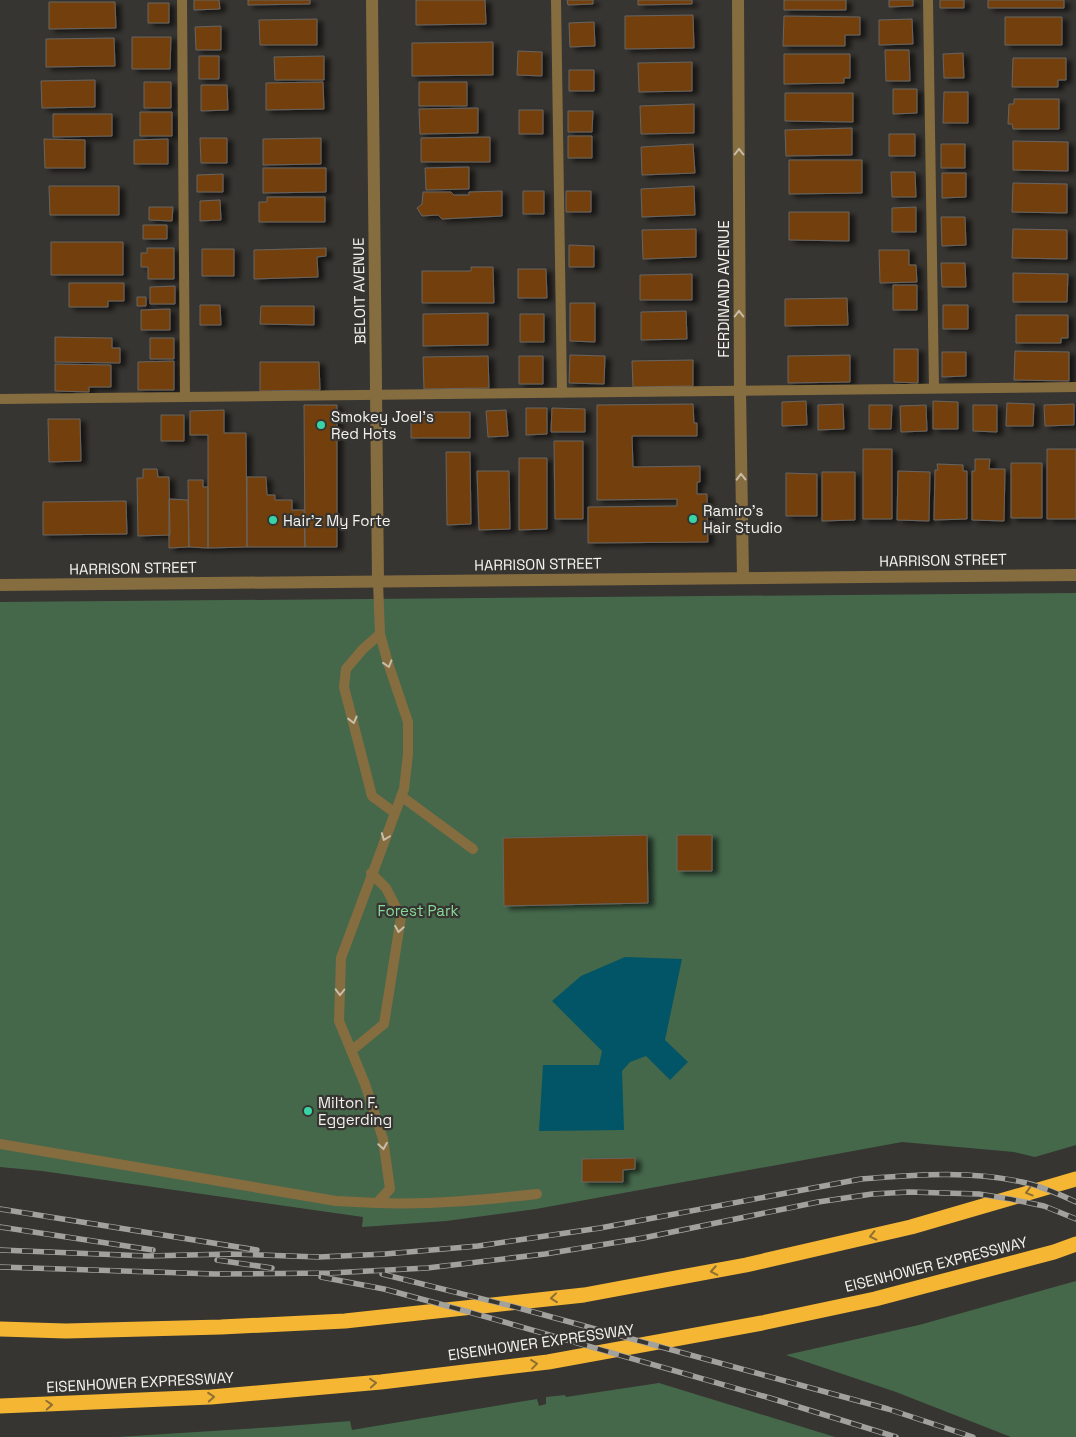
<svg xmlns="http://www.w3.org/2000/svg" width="1076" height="1437" font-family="'Space Grotesk',sans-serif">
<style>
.green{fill:#45684b}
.water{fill:#025467}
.building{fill:#73410c;stroke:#686461;filter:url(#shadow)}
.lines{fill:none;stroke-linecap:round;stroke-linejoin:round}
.service{stroke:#866d40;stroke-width:10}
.minor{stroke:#866d40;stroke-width:12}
.tertiary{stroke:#866d40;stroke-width:12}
.motorway{stroke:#f5b634;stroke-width:15}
.rail-casing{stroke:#a2a19e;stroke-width:5.5}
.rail{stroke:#373531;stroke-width:4;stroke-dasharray:11;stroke-linecap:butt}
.oneway{stroke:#c7bda9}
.oneway2{stroke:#8c6f32}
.poi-dot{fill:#38d4a5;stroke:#373531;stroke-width:2}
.labels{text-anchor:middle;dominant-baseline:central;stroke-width:4.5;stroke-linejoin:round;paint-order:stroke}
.street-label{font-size:15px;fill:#f3f2ef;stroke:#373531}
.poi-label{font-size:15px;fill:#f3f2ef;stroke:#373531;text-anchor:start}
.park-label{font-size:15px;fill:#87d997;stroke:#373531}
</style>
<defs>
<filter id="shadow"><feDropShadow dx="5.5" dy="3" stdDeviation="2.5" flood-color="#0009"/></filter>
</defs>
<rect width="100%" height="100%" fill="#373531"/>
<path class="green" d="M1076,593V1145L1035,1157L1014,1152L902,1142L536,1209L446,1221L362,1227L363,1217L42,1171L0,1167V602Z
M1076,1281V1437H1011L896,1392L786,1355L919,1325Z
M659,1383L835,1437H117L275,1427L350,1421L352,1430L537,1399L539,1406L546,1404V1397L565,1395L566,1397Z"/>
<path class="water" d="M625,957L682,959L665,1040L688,1062L670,1080L646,1056L630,1062L622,1071L624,1130L539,1131L543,1065H599L602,1051L552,1001L581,976Z"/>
<path class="building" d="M194,0H219L220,9L194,10Z
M248,0H310V4L248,5Z
M416,0H485L486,24L416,25Z
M567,0H593V4L568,5Z
M638,0H692V4L638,5Z
M784,0H846V10H784Z
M889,0H913V6L889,7Z
M940,0H964V8H940Z
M988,0H1064V8H988Z
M49,2H115L116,28L49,29Z
M148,3H169V23H148Z
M693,15L694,48L625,49V16Z
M784,16L860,17V35H845V46H783Z
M1005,17H1062V45H1005Z
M317,19V45H260L259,20Z
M912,19L913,44L879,45V20Z
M594,22L595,46L570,47L569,23Z
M221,26V50H196L195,27Z
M132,37H171L170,69H132Z
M114,38L115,66L46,67V39Z
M493,42V75L412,76V43Z
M885,50H909L910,81H886Z
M518,51L542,52V76L517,75Z
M963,53L964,78H944L943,54Z
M784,54H850V78H844V83L784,84Z
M199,56H219V79H199Z
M324,56V80H275L274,57Z
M1013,58H1066V80H1058V87H1012Z
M692,62V91L639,92L638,63Z
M569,70H594V91H569Z
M95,80V107L42,108L41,81Z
M144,82H171V108H144Z
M323,82L324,109L266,110V83Z
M419,82H467V106H419Z
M201,85H227L228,110L201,111Z
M893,89H917V113L893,114Z
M944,92H968V123H943Z
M785,93H853V122L785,121Z
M1014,99H1059V129H1013L1012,124H1008L1009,104H1014Z
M694,104V133L641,134L640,106Z
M478,108V133L420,134L419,109Z
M519,110H543V134H519Z
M568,111H593L592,132H568Z
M140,112H172V136H140Z
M53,114H112V136L53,137Z
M852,128V155L786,156L785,130Z
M889,134H915V156H889Z
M568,136H592V158H568Z
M490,137V162H421V138Z
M200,138H227V163H201Z
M321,138V164L263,165V139Z
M44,139L85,140V168H45Z
M168,139V164H134V140Z
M1013,141L1068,142V171L1013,170Z
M693,144L695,173L642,175L641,147Z
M941,144H965V168H941Z
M789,160H862V193L789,194Z
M469,167V189L426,190L425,168Z
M263,168H326V192L263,193Z
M891,172H915L916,197H892Z
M942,173H966V197L942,198Z
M223,174V192H197V175Z
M1013,183L1067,184V213L1012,212Z
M49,186H119V215H50Z
M694,186L695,215L642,217L641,189Z
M502,191V216L442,219L438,215L422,216L417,208L422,204L423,192H451L454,195H469V192Z
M523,191H544V214H523Z
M566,191H591V212H566Z
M267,197H325V222H259V202H267Z
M220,200L221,220L200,221V201Z
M149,207H173L172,221L149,220Z
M916,207V232H892V208Z
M789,212H849V241L789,240Z
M941,217H965L966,245L942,246Z
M143,225H167V239H143Z
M696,229V257L643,259L642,230Z
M1013,229L1067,230V259L1012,258Z
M51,242H123V275H51Z
M569,245L594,246V267H569Z
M147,248H174V279H148V267H141V253H147Z
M326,248V256L317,257L318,277L254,279V250Z
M202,249H234V276H202Z
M879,250H909V265H916L917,282L880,283Z
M941,263H965L966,287H942Z
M471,267H493L494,303H422V271H471Z
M518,269H546L547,298H518Z
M1013,273L1068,274L1067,302H1013Z
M692,274V300H640V275Z
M69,283H124V301H108V307H69Z
M893,285H917V310H893Z
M175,286V304H150V287Z
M137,297H146V306H137Z
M847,298L848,325L785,326V299Z
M570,303H595V342L570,341Z
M200,305H220L221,325H200Z
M943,305H968V329H943Z
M261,306H314V325L260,324Z
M170,309V330H141V310Z
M686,311L687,339L641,340V312Z
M488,313V345L423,346V314Z
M520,314H544V342H520Z
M1016,315H1068V338H1061V343H1016Z
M55,337L112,338V348H120V363L55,362Z
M150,338H174V359H150Z
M894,349H918V383L894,382Z
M1015,351L1069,352V381L1014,380Z
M942,352H966V376L942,377Z
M570,355L605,356L604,384L569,383Z
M850,355V382L788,383V356Z
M488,356L489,388L424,389L423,357Z
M519,356H543V384H519Z
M693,360V386L633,387L632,361Z
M174,361V390H138V362Z
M260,362H319L320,390L260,391Z
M55,364L111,365V387H89V392L55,391Z
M806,401L807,425L782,426V402Z
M933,401L958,402V429H933Z
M1007,403L1034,404L1033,426H1006Z
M693,404L694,423H697V436H632L633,467L700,466V482H697V494H707L708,542L588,543V507L677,506V499L597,500V405Z
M843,404L844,429L818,430V405Z
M1074,404V425L1045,426L1044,405Z
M304,405H337V547H305Z
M869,405H892L891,429H869Z
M926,405L927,431L901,432L900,406Z
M973,405H997V432L973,431Z
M526,408H547V434L526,435Z
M552,408L585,409V432H551Z
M224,410V433H246L247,547L208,548V435H190V411Z
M506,410L508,436L488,437L486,411Z
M411,412H470V438H411Z
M161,415H184V441H161Z
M48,419H80L81,461L49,462Z
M554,441H583V519H555Z
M863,449H892V519H863Z
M1047,449H1076V519H1047Z
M446,452H470L471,524L447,525Z
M519,458H547V529L519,530Z
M975,459H990L989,469H1005L1004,521L972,520V471H975Z
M1011,463H1042V518H1011Z
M937,464L963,465V471H967V519L934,520L935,470H938Z
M143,469H157L158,477H169L170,535L138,536L137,478H143Z
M477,471H509L510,529L479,530Z
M898,471L930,472L929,521L897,520Z
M822,472H855V520L822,521Z
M786,473L817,474V516H786Z
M247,477H266L267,495H275V500H292V510H304L305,547H247Z
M188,480H203V487H208V548L189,547Z
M169,499L188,500L189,547L169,548Z
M126,501L127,534L43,535V502Z
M647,835L648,903L504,906L503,838Z
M677,835H712V871H677Z
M635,1158V1169L623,1170V1182H582V1159Z"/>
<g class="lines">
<path class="service" d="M182,0L185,397
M556,0L562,393
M928,0L934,388
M0,399L1076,387
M380,634L363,649L346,669L344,687L372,796L395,813
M401,796L473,849
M351,1051L384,1024L401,917L386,888L371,873
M0,1144L336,1201L377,1203L390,1189L383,1139L365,1084L339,1021L341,958L404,789L408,754V722L388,663L380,634L378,582
M377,1203C431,1205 483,1200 537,1194"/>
<path class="minor" d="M372,0L378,582
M738,0L740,390L743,578"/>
<path class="tertiary" d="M0,585L1076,575"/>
<path class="motorway" d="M0,1329L66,1331L221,1327L345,1321L584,1295L746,1265L911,1227L1076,1179
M0,1406L211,1397L381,1382L548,1362L762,1323L875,1299L1054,1252L1076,1244"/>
<defs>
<path id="rail" d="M0,1209L257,1250
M0,1227L153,1250
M0,1250L147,1256L231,1254L319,1257L385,1254L478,1246L600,1228L861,1179C914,1175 970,1170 1022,1182C1041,1186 1059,1194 1076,1202
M217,1260L272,1268
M0,1267L215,1274L330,1273L427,1268L545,1254L643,1238L818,1202L872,1194L909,1192L979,1194L1010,1199L1044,1206L1076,1219
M382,1274L515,1307L888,1409L973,1437
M321,1277L384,1289L462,1310L770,1398L896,1437"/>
</defs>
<use href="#rail" class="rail-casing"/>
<use href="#rail" class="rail"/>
</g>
<defs><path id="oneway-chevron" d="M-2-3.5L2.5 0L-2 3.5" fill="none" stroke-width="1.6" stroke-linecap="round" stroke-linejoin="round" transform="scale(1.25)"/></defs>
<g class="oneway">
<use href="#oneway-chevron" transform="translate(739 152) rotate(-90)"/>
<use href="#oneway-chevron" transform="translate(739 314) rotate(-90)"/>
<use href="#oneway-chevron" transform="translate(741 477) rotate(-91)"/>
<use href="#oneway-chevron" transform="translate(388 664) rotate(73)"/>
<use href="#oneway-chevron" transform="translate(353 720) rotate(76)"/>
<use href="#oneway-chevron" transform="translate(385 837) rotate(111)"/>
<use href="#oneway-chevron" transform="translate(399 929) rotate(99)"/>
<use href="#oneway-chevron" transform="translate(340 992) rotate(91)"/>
<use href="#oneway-chevron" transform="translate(383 1146) rotate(81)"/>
</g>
<g class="oneway2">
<use href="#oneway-chevron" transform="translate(1029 1192) rotate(164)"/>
<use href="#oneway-chevron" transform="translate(873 1236) rotate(167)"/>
<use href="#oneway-chevron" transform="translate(714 1271) rotate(170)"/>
<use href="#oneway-chevron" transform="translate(554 1298) rotate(174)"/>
<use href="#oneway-chevron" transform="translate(534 1364) rotate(-7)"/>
<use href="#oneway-chevron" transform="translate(373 1383) rotate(-5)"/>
<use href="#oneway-chevron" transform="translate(211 1397) rotate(-4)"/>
<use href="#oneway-chevron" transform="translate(49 1405) rotate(-3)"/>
</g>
<g class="poi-dot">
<circle cx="321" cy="425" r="5"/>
<circle cx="693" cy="519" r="5"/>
<circle cx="273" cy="520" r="5"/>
<circle cx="308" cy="1111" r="5"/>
</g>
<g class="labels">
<g class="street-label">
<text transform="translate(723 289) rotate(-90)">FERDINAND AVENUE</text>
<text transform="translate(359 291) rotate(-91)">BELOIT AVENUE</text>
<text transform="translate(943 560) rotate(-1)">HARRISON STREET</text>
<text transform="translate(538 564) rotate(-1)">HARRISON STREET</text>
<text transform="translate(133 568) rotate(-1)">HARRISON STREET</text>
<text transform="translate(936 1264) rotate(-14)">EISENHOWER EXPRESSWAY</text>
<text transform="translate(541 1342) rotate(-8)">EISENHOWER EXPRESSWAY</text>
<text transform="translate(140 1382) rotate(-3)">EISENHOWER EXPRESSWAY</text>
</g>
<g class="poi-label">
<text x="331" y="416">Smokey Joel's<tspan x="331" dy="17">Red Hots</tspan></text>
<text x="703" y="510">Ramiro's<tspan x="703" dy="17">Hair Studio</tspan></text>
<text x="283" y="520">Hair'z My Forte</text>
<text x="318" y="1102">Milton F.<tspan x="318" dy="17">Eggerding</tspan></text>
</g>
<g class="park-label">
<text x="418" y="910">Forest Park</text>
</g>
</g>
</svg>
